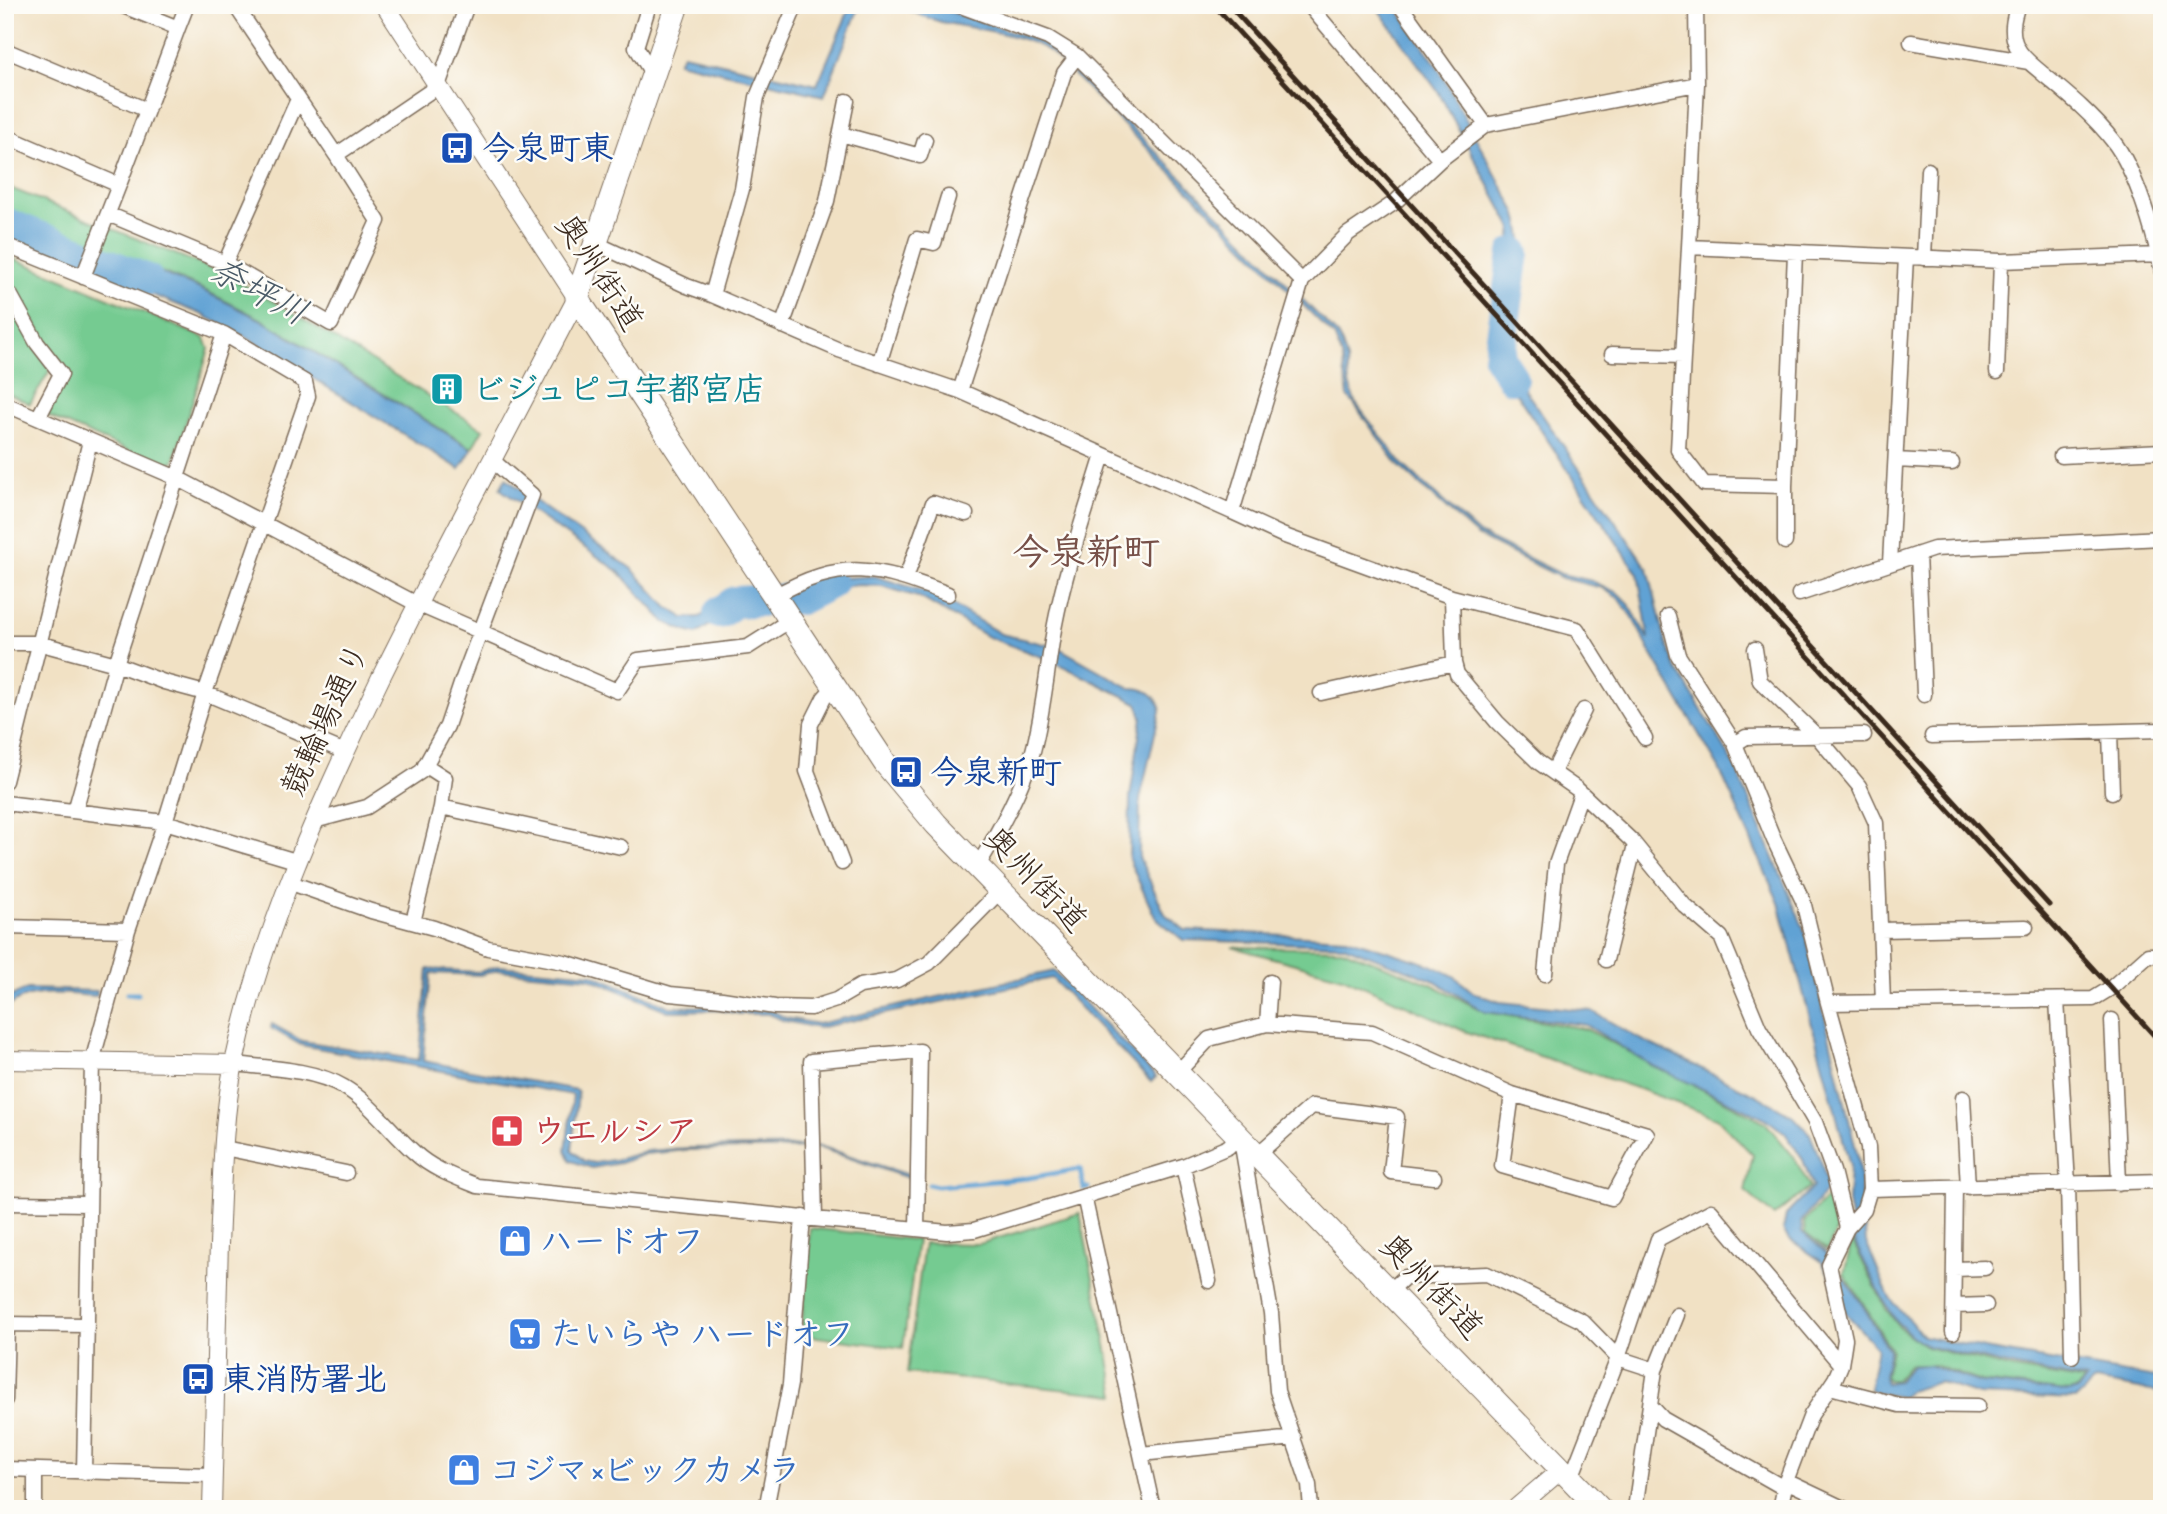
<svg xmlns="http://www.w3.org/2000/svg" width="2167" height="1514" font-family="Caveat,'Klee One',sans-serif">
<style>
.green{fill:#74cb91;stroke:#587a58;stroke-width:2}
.water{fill:#61a2d4;stroke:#4e6679;stroke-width:2}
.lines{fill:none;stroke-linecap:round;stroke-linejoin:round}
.stream{stroke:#61a2d4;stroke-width:5}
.river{stroke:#61a2d4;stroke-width:32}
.minor-casing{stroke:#7b6a58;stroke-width:17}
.tertiary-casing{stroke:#7b6a58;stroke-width:20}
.primary-casing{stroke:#7b6a58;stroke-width:25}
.minor{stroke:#fff;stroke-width:14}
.tertiary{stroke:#fff;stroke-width:18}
.primary{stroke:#fff;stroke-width:23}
.rail{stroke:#3b2a1e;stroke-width:5}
.labels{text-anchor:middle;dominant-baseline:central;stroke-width:5;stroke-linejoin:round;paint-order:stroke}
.transit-label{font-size:33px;font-weight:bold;fill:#164399;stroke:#fdfcf7;text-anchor:start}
.street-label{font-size:33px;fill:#3b2a1e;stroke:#fdfcf7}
.culture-label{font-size:33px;font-weight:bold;fill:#0d838f;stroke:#fdfcf7;text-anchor:start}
.health-label{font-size:33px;font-weight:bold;fill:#be3a42;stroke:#fdfcf7;text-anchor:start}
.shop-label{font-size:33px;font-weight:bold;fill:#366cbe;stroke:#fdfcf7;text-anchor:start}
.water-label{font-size:35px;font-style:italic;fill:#4a5a67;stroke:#fdfcf7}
.quarter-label{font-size:37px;font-weight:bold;fill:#775048;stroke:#fdfcf7}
</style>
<rect width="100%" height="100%" fill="#fdfcf7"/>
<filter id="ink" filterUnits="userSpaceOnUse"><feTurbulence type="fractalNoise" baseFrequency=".0143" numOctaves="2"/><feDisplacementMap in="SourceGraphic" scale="14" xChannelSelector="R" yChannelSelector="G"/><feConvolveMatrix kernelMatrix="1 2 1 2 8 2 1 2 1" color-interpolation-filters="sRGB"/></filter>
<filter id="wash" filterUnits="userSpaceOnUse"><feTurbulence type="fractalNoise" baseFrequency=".00686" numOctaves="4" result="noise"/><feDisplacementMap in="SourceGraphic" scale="28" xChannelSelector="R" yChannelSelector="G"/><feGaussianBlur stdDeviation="1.57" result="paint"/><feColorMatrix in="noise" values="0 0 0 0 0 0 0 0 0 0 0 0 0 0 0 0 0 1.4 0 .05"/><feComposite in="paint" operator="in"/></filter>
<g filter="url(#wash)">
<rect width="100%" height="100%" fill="#f1e1c4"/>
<path class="green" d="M5,186L210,268L258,292L483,429L472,448L261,319L196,286L112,252L102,277L72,264L81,241L5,209Z
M5,255L205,338L209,349L174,461L163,466L48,416L46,410L68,373L15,293L5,284Z
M5,299L50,370L30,404L5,392Z
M1232,947L1342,949L1431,984L1485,1012L1586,1029L1765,1122L1794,1157L1810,1187L1774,1216L1745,1191L1753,1155L1717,1118L1639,1089L1464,1031L1343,977Z
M1833,1191L1839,1226L1827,1250L1805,1233L1804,1222Z
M1080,1213L1116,1395L907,1373L924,1243L979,1244Z
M810,1228L917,1240L903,1348L801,1335Z
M1852,1240L1886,1309L1900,1328L1926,1347L2014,1369L2085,1381L2075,1390L2068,1392L1982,1382L1934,1365H1909L1896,1380H1888L1885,1376L1891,1350L1860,1298L1844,1274Z"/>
<path class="water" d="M851,5H860L824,96L678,62L683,54L817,85Z
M895,5H929L1026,36L1052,47L1336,333L1342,344L1347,360L1349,384L1355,402L1402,464L1479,534L1561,574L1592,581L1618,593L1628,603L1649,639L1638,574L1499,368L1495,357L1499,336L1505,346L1504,359L1648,569L1666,642L1675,666L1733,762L1804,929L1858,1158L1866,1242L1889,1297L1923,1336L1990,1350L2162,1379V1393L2095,1381L2076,1399L1978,1395L1939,1382L1909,1391L1901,1397L1878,1393L1869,1389L1877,1348L1845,1312L1836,1286L1821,1261L1788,1238L1783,1230L1786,1215L1813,1187L1803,1160L1786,1134L1765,1118L1651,1065L1586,1025L1485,1012L1435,981L1343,945L1183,940L1155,917L1129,860L1130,797L1142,717L1137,703L1055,662L988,637L921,598L882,586L859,585L832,588L796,604L790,596L828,579L874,576L936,595L1001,634L1057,647L1130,688C1146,688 1154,693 1161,707L1140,799L1139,857L1165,914L1185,930L1347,938L1431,965L1454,976L1474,993L1500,1002L1592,1011L1636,1037L1756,1095L1793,1116L1810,1134L1822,1164L1828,1189L1801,1222L1802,1232L1824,1251L1860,1301L1889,1350L1884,1376L1886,1383L1898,1381L1911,1366L1927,1365L1981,1383L2068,1392L2076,1391L2087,1380L2017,1367L1927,1346L1912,1336L1896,1321L1884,1301L1856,1245L1848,1202L1850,1166L1779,903L1719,768L1652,655L1634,620L1618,598L1602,588L1562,578L1477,536L1399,466L1348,396L1342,356L1334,336L1051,52C1018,32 978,30 941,22C926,18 910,11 895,5Z
M1375,5H1394L1436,64L1516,212C1527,242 1522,271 1514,301L1505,293L1512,228L1439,93Z
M5,212L80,242L71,263L5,236Z
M112,253L196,287L260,319L472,449L460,469L246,337L201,314L104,276Z
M506,478L546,509L632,569L667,607L684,618L699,617L734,597H753L760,606L735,607L697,634L685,631L665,622L618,571L500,489Z
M498,966L592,974L670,1007L719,1006L740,1011L771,1010L786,1018L818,1024L1054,971L1156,1077L1151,1082L1052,978L818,1028L785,1021L768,1014H740L718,1010L668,1011L590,978L498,970L480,975L431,973L423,1061L577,1090L578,1093L572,1150L584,1161L594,1163L619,1159L647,1151L688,1148L820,1146L912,1176L911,1179L820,1148L688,1150L645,1154L620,1163L592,1168L571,1161L566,1150L573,1095L301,1045L271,1028L272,1024L302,1041L419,1060L428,969L479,972Z
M28,989L97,991V996C70,995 19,985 5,1013C5,997 13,994 28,989Z"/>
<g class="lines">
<path class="stream" d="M127,994H138
M929,1184L937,1186L1028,1178L1080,1169L1084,1189L1088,1188"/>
<path class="river" d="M5,223L148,280
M1512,378L1499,358L1514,253
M719,613L735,602L800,599L831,583"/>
</g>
</g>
<g filter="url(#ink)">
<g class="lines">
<defs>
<path id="minor" d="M649,5L636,47L653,75
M958,5L1048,38L1077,56L1302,281
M1309,5L1440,160
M1400,5L1486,125
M1696,5L1697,84L1689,247L2001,261L2159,255
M2018,5C2013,19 2010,33 2017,47C2022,58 2034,66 2043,74C2067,94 2094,116 2113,141C2136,170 2155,236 2162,272
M178,28L187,5
M1911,42L2029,62
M5,50L147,110
M841,134L920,156L925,140
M5,136L119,185L178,28L121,5
M336,155L438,86L467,5
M108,214L225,263L331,324L378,221L336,155L235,5
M595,243L687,286L712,295L839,350L960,391L1232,512L1302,281L1348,234L1394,203L1440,160L1486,125L1697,84
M5,245L224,334L305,382L308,396L205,693L165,822L128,930L92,1062L84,1472
M1689,247L1678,450L1704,484L1785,486L1795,253
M1924,258L1928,170
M225,263L298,99
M83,277L119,185
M5,291L11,296L37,343L61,374L38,418
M712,295L742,189L757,97L796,5
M782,326L827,201L847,101
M1612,354L1683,356
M879,364L917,239L934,243L948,197
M1997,372L2001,261
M960,391L1064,73L1077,56
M5,404L177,478L417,604L617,691L638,660L748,647L789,621
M2061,456L2162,451
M1896,460L1952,463
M1232,512L1282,535L1452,597L1454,663L1457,674L1497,722L1538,762L1577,789L1632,841L1684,905L1721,937L1759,1028L1815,1122L1833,1171L1847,1228
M1785,542V486
M1918,554L1924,695
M1890,563L1906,257
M906,578L933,503L966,514
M1799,594L1934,549L2162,538
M773,597C842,557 878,567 948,594
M1452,597L1577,629L1645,738
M1668,616L1678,655L1735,744L1774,840L1803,901L1828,1003L1868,1147L1870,1189L1864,1209L1847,1228L1829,1265L1845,1339L1841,1365L1835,1379L1811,1415L1786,1481L1780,1509
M5,643H38L116,664L164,682L205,693L345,752
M1755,649L1760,681L1817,736L1859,786L1876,823L1883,1002
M833,688L824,698L811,724L807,771L842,863
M1321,693L1454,663
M2110,732L2112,792
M1932,736L2162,730
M1735,744L1746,737L1864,735
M1553,772L1584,710
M5,781L90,441
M5,803L165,822L299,862
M441,807L621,847
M75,811L116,664L224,334
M314,821L367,807L422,771L447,726L462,681L532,495L492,460
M977,867C998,833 1022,789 1033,751C1044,710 1047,666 1055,624C1066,567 1086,511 1103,455
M291,883L371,911L434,928L488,948L564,962L670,994L722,999L775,1007L811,1008L836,1000L860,986L897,980L929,963L1001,890
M413,922L441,807L445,778L425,765
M5,927L128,930
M1880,930L2026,927
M1606,960L1635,845
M1545,974L1556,864L1581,794
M2057,1000L2068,1184L2072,1356
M1828,1003L2093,999L2111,988L2148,955H2162
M2112,1020L2119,1183
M1267,1024L1270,982
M234,1064C269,1068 313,1069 344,1087C372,1104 391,1132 415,1153C432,1169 455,1177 477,1186L947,1232L974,1230L1183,1166L1228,1147L1240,1135
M1178,1072L1209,1039L1267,1024L1372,1032L1512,1094L1647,1134L1612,1198L1502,1166L1512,1094
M1963,1098L1968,1187
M1241,1140L1271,1313L1277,1391L1309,1485L1311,1509
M224,1148L346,1173
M1258,1154L1312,1106L1397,1117L1391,1172L1434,1177
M1183,1166L1209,1281
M1870,1189L2162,1181
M1084,1196L1153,1509
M5,1203L89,1204
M815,1218L811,1061L920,1051L917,1229
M1954,1269L1985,1268
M1390,1291L1405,1277L1487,1274L1582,1321L1618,1358L1655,1370
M1954,1306L1986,1305
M5,1324L86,1325
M1953,1332L1955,1187
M1830,1387L1899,1405L1978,1406
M5,1400L7,1324
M1650,1405L1663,1419L1784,1488
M1141,1454L1294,1438
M5,1469L212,1475
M1571,1478L1618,1358L1658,1239L1711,1211L1841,1365
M1786,1481L1845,1509
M35,1509V1470
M766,1509L790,1384L803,1217
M1635,1509L1655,1370L1677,1315"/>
<path id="tertiary" d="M5,1060L234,1064
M212,1509C214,1420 216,1332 219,1244C222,1184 222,1122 234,1063C262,930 322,799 381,677C444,550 511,424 577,298L385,5
M1515,1509L1562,1469"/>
<path id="primary" d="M677,5L577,298L885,763L936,824L1600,1509"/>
</defs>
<use href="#minor" class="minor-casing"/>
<use href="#tertiary" class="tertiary-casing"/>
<use href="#primary" class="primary-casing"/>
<use href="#minor" class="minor"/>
<use href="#tertiary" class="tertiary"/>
<use href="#primary" class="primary"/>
<path class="rail" d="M1214,5L2162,1044
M1229,5L2049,905"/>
</g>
</g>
<defs>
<symbol id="bus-square" viewBox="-11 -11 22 22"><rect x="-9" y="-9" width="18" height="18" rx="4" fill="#1a4fb4" stroke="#fdfcf7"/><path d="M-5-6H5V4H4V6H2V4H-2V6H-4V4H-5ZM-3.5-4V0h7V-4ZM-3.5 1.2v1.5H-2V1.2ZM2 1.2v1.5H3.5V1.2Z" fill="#fff"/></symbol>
<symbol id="building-square" viewBox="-11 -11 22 22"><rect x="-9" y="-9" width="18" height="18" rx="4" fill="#0f9aa8" stroke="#fdfcf7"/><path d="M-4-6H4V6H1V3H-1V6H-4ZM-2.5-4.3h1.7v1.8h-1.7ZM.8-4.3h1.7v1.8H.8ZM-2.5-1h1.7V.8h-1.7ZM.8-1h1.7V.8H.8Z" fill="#fff"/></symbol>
<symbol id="pharmacy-square" viewBox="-11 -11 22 22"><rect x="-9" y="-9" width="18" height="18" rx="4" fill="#e0444e" stroke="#fdfcf7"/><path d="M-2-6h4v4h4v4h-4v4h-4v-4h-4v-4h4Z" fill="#fff"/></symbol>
<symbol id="shop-square" viewBox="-11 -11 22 22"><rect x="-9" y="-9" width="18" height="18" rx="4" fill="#3f7fe0" stroke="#fdfcf7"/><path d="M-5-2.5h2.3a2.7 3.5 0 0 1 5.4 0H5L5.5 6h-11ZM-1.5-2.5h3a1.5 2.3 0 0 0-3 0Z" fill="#fff"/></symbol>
<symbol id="supermarket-square" viewBox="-11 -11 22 22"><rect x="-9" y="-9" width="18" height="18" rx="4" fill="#3f7fe0" stroke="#fdfcf7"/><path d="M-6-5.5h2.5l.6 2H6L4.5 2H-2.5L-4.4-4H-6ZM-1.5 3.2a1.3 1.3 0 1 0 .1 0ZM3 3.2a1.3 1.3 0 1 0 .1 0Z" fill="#fff"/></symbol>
</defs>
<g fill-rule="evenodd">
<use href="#bus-square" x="438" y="129" width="38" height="38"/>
<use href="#building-square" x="428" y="370" width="38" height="38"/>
<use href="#bus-square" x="887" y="753" width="38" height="38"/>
<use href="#pharmacy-square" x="488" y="1112" width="38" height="38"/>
<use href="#shop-square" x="496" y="1222" width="38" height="38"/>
<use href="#supermarket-square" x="506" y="1315" width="38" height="38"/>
<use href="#bus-square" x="179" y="1360" width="38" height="38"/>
<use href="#shop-square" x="445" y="1451" width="38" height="38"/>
</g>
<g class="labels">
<g class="transit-label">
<text x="482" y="148">今泉町東</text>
<text x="930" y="772">今泉新町</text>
<text x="222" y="1379">東消防署北</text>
</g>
<g class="street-label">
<text transform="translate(600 272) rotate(57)">奥州街道</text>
<text transform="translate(325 719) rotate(-65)">競輪場通り</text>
<text transform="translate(1036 879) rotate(46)">奥州街道</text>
<text transform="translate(1432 1286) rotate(46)">奥州街道</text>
</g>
<g class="culture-label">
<text x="472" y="389">ビジュピコ宇都宮店</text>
</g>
<g class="health-label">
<text x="532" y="1131">ウエルシア</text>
</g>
<g class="shop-label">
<text x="540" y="1241">ハードオフ</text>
<text x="550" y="1334">たいらや ハードオフ</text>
<text x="489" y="1470">コジマ×ビックカメラ</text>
</g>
<g class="water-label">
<text transform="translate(259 291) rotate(28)">奈坪川</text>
</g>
<g class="quarter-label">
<text x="1086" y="551">今泉新町</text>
</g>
</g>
<rect width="2167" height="1514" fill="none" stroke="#fdfcf7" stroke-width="28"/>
</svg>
